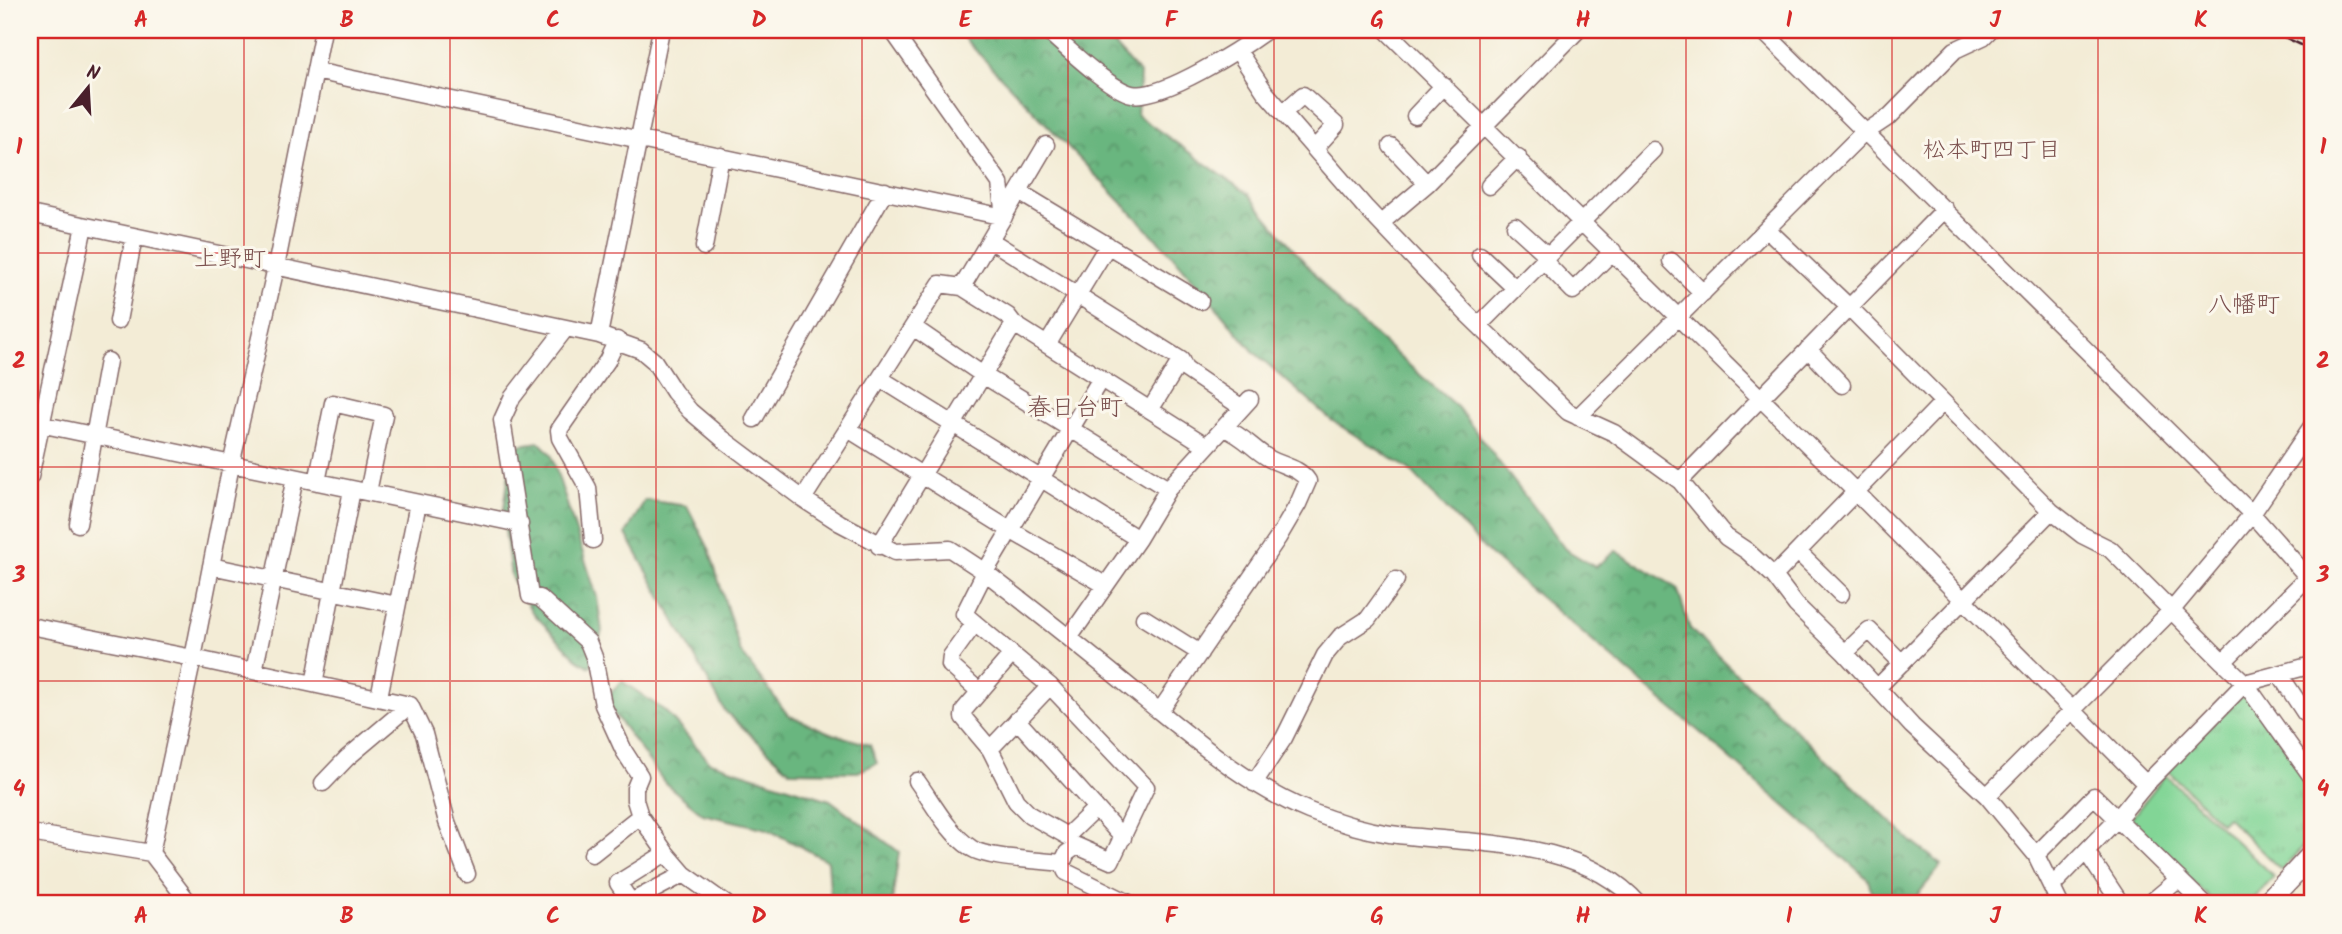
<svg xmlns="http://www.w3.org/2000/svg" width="2342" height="934" font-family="Kalam,'Klee One',sans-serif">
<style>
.green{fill:#82d596;stroke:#667a60;stroke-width:2}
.forest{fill:url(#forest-crowns);stroke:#5a6a55;stroke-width:2}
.park{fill:url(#park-tufts);stroke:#667a60;stroke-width:2}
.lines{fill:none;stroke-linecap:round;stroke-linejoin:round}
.minor-casing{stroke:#856767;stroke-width:19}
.highway-casing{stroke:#856767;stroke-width:24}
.minor{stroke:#fff;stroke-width:16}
.highway{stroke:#fff;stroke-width:21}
.rail{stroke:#4a1f2b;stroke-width:2.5}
.grid{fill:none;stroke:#d62828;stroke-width:2;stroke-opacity:0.55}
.labels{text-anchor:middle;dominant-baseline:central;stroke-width:6;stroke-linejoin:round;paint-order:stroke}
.neighbourhood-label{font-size:23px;fill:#7b504e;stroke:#fbf7ec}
.quarter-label{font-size:24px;fill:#7b504e;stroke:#fbf7ec}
.neatline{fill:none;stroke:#d62828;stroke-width:2.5}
.grid-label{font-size:23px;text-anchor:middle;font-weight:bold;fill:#d62828}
</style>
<defs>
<pattern id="forest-crowns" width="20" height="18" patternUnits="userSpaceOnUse" patternTransform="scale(1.75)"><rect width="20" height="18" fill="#69b67f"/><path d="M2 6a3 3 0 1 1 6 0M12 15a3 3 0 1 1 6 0" fill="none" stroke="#589368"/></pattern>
<pattern id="park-tufts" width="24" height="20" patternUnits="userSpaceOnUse" patternTransform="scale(1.75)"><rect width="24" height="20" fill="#82d596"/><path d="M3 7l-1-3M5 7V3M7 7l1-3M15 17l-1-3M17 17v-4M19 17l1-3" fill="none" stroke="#72b681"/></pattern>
</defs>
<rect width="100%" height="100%" fill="#fbf7ec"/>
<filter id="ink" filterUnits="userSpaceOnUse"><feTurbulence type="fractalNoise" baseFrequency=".0143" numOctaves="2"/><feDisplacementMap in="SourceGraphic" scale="14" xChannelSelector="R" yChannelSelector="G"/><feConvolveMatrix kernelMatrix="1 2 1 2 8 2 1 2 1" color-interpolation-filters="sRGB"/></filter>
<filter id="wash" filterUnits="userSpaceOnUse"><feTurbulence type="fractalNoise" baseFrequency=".00686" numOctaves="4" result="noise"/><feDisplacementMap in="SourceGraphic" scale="28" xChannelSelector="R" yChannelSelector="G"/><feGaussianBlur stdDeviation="1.57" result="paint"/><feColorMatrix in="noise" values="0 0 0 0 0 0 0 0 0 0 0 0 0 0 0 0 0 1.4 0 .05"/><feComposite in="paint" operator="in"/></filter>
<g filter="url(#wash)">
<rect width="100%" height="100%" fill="#f3ecd6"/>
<path class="green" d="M2165,775L2274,877L2249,904H2215L2130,820Z"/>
<path class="forest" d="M956,30H1100L1140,74L1137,115L1248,194L1340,305L1458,408L1565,549L1595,567L1616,551L1677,588L1690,629L1912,842L1942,865L1910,904H1874L1868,879L1708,739L1488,553L1410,470L1331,420L1254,352L1175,258Z
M539,442L551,454L597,597L602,631L590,667L577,659L532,612L511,577L503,515L513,446Z
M645,500L687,506L709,549L740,651L788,715L830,733L870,745L877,763L858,772L790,771L725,711L626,534Z
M622,681L665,711L710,762L830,800L899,852L892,902L898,904H831L828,861L767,829L703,814L665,783L604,700Z"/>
<path class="park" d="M2240,693L2246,694L2312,783V837L2281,870L2227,817L2221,823L2168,771Z"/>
</g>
<g filter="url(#ink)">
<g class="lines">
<defs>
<path id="minor" d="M1046,30C1065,46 1109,89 1132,94C1162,100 1242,48 1267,30
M1386,30L1856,492L2146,784
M1762,30L2252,514L2312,582
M2300,30L2312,35
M1238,51L1265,92L1365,207L1467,314L1568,412L1614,433L1680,481L1726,537L1747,551L1774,576L1796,605L1845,653L1912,726L1987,796L2036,855L2060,904
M315,71L1004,217L1000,183L892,30
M1284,112L1303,95L1336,125L1316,147
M1415,116L1444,85
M1866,132L1890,116L1955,50L1983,37L1990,30
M1391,146L1427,184
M1489,186L1518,157
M1019,192L1200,301
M30,214L599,335L641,350L654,361L674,392L690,411L723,439L803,499L840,523L895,552L950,549L985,572C1038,613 1091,655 1143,698C1195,740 1246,785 1309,811C1334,821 1363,830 1390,834C1472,845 1580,837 1639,904
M1381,223L1427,184L1578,30
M1515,226L1547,255
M1767,229L1848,306L2051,511L2082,535L2110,549L2223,662L2245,683L2312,777
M990,240L1181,360L1185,369L1241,407
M704,247L721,156
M1480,255L1515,288
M1543,260L1573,291L1613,251
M1671,261L1703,293
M962,287L1046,145
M118,321L134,237
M1479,325L1653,150
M913,327L983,375L1168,489
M566,328L512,398L502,420L530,596L540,598L588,642L594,657L603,705L624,751L640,776L635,788V800L640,816L666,853L684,874L726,904
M599,335L661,30
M1047,345L1108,245
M1808,349L1842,385
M881,379L1138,539
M1100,380L985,572L964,614L1050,686L1146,787L1111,861L1077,846L1067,853L1062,863L1066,872L1131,904
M1150,410L1181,360
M1578,417L1865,131
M754,419L885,191
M30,422L520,524
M848,429L1010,530L1105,585
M30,477L84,226
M1680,481L1945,209
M317,482L333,403L384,415L368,492
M803,499L940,284L962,287L1008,316L1014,324L1207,446
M78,524L108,361
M593,540L588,488L560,438L559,430L607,361L617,340
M879,546L1014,324
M1798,552L1841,594
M211,566L397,605
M1774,576L1943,402
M1144,618L1200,653
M975,623L951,656L950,665L980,692
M30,626L193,658L410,705
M1069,638L1138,539L1168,489L1250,399
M1845,653L1869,630L1902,663
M1012,654L964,710L963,717L990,749L1016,801L1030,815L1067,836L1096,808
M2223,662L2308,577
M254,671L295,478
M2280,675L2305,713
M314,684L352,490
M1877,688L2051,511
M379,697L418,503
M410,705L424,734L447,822L467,874
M1160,711L1278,538L1298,504L1308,481C1300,468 1283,466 1270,459C1252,449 1246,437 1224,428
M1017,720L1123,838
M990,749L1050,686
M917,781C933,803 948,833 971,848C987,859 1040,860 1062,863
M323,783L347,758L410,705
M1254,783L1284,738L1325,655L1340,637L1368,619L1396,580
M1987,796L2172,610L2252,514L2312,426
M30,833L151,853
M2086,851L2121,904
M592,854L640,816
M2036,855L2094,796L2204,904
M2053,885L2118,818L2146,784L2245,683L2312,665
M190,904L151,853L193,658L231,465L276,267L323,30
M627,904L684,874
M632,904L618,883L666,853
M2149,904L2179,879"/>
<path id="highway" d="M2266,904L2312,855"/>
</defs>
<use href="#minor" class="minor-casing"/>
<use href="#highway" class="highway-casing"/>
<use href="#minor" class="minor"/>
<use href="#highway" class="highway"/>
<path class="rail" d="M2269,30L2312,50"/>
</g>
</g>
<path class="grid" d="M244,30V904M450,30V904M656,30V904M862,30V904M1068,30V904M1274,30V904M1480,30V904M1686,30V904M1892,30V904M2098,30V904M30,253H2312M30,467H2312M30,681H2312"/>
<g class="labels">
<g class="neighbourhood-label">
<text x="1992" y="151">松本町四丁目</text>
</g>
<g class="quarter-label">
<text x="230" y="259">上野町</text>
<text x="2244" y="305">八幡町</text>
<text x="1075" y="408">春日台町</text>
</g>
</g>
<rect width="2342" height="934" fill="none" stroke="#fbf7ec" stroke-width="77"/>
<g transform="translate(88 88) rotate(18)" stroke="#fbf7ec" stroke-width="5" paint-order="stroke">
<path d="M0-5L12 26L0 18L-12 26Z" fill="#4a1f2b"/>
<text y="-10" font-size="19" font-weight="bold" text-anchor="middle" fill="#4a1f2b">N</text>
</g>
<rect x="38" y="38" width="2266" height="857" class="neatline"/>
<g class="grid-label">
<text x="141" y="27">A</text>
<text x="347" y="27">B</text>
<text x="553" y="27">C</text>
<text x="759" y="27">D</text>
<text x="965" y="27">E</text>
<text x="1171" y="27">F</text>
<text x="1377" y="27">G</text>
<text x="1583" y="27">H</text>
<text x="1789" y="27">I</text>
<text x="1995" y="27">J</text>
<text x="2201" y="27">K</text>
<text x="19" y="154">1</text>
<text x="2323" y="154">1</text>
<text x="19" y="368">2</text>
<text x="2323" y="368">2</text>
<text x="19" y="582">3</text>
<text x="2323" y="582">3</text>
<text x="19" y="796">4</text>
<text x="2323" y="796">4</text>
<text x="141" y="923">A</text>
<text x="347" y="923">B</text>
<text x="553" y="923">C</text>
<text x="759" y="923">D</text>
<text x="965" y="923">E</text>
<text x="1171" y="923">F</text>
<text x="1377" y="923">G</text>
<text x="1583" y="923">H</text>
<text x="1789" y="923">I</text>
<text x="1995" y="923">J</text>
<text x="2201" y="923">K</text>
</g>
</svg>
